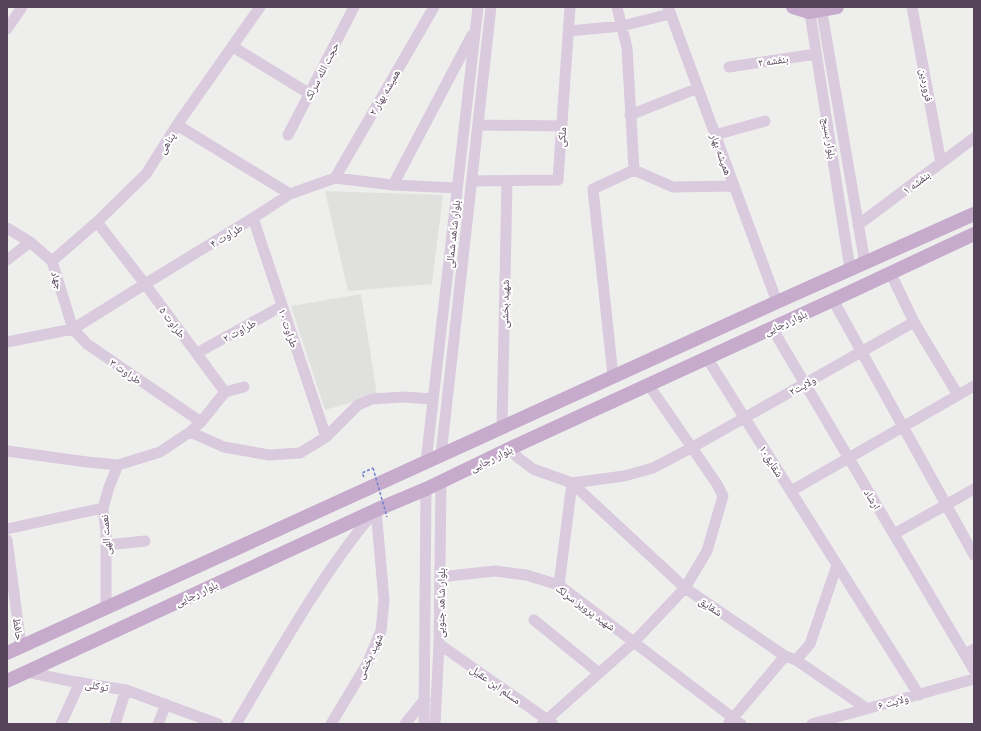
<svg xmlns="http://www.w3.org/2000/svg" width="981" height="731" font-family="'Golos Text','Noto Naskh Arabic',sans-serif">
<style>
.education{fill:#e0e0de}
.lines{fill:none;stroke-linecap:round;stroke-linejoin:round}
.path{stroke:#7081cd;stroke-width:1.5;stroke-dasharray:3 2;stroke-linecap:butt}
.minor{stroke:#d9cadd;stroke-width:11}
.major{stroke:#c6abcd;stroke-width:14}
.path-bridge{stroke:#7081cd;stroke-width:1.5;stroke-dasharray:3 2;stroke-linecap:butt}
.labels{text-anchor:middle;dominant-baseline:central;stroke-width:4;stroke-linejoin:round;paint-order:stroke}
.street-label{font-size:11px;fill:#56445a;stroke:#fff}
</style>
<rect width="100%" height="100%" fill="#eeefec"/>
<path class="education" d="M325,191L443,195L432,284L348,291Z
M361,294L377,395L325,410L291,306Z"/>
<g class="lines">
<path class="path" d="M364,477L362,473L373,468"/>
<path class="minor" d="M617,7L627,48L634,170L673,187L734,186
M668,7L777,302
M809,7L850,269
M821,7L865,263
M912,7L941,163
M7,29L22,7
M569,31L622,26L670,14
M233,47L310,94
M729,67L816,54
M630,115L698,88
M177,125L290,194
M478,125L562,126
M288,135L354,7
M715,135L765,121
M335,178L434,7
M472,181L558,180L570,7
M393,185L472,35
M253,218L326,437
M97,222L145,284L225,392L201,422
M858,225L974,138
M7,228L30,242L52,261L73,329L87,344L201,422L190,432L160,452L118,465L87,462L7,451
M7,260L30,242
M52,261L97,222L146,174L177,125L260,7
M890,272L914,322L958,395
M833,300L974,555
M772,328L974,670
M7,342L73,329L145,284L253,218L290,194L335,178L393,185L457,188
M197,353L282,306
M707,358L919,695
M613,376L593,189L634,170
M225,392L244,387
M502,428L507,181
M190,432L224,447L269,455L300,453L326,437L358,405L372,399L403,397L433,399
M513,447L516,456L533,469L572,483L624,476L653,468L691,448L914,322
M441,455L491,7
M426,462L478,7
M572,483L685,588L785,656L796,660L866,708
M791,491L974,386
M7,529L103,508
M894,534L974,489
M7,540L21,646
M107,545L145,541
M440,577L495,571L526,575L559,585L741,724
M559,585L572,483
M106,607V531L103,508L109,487L118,465
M534,620L599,673
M439,644L552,723
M965,654L974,649
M796,660L810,644L837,565
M27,672L70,681L126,690L218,724
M61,724L80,682
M115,724L126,690
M158,724L166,704
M236,724C279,652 320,576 374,512
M331,724L367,664L381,631L384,600L376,510
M405,724L425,699
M424,724L426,489
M435,724L439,644L441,482
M542,724L633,643L685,588L707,551L723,496L717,484L648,384
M728,724L785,656
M812,724L974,679"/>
<path class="major" d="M793,7L809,12L837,7
M7,653L777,302L974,214
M7,681L376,510L426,489L513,447L833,300L974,234"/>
<path class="path-bridge" d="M373,468L387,517"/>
</g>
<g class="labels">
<g class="street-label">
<text transform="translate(773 60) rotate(-8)">بنفشه ۲</text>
<text transform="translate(321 71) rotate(-63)">حجت الله سرلک</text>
<text transform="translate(927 85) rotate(80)">فروردین</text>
<text transform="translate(384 92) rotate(-60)">همیشه بهار ۲</text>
<text transform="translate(561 137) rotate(-86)">ملکی</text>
<text transform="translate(830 138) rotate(81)">بلوار بسیج</text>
<text transform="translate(166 143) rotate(-58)">پناهی</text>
<text transform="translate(722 154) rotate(70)">همیشه بهار</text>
<text transform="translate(916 182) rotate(-37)">بنفشه ۱</text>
<text transform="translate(452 234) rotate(-84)">بلوار شاهد شمالی</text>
<text transform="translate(226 235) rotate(-31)">طراوت ۴</text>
<text transform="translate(58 280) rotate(73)">جهاد</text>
<text transform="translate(504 304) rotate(-89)">شهید بخشی</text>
<text transform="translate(173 322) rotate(53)">طراوت ۵</text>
<text transform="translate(785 322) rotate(-25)">بلوار رجایی</text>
<text transform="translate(289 328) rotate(71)">طراوت ۱۰</text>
<text transform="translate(239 330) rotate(-29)">طراوت ۲</text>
<text transform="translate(126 371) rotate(34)">طراوت ۳</text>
<text transform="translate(802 385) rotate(-29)">ولایت۲</text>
<text transform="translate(491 458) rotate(-26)">بلوار رجایی</text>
<text transform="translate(772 461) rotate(58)">شقایق۱۰</text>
<text transform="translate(873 499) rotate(59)">ارشاد</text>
<text transform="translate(105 535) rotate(-94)">نعمت الهی</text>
<text transform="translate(196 593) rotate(-25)">بلوار رجایی</text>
<text transform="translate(440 603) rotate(-89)">بلوار شاهد جنوبی</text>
<text transform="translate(711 606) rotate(34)">شقایق</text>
<text transform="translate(586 607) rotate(36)">شهید پرویز سرلک</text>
<text transform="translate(19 629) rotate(82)">حافظ</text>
<text transform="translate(369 656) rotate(-65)">شهید بخشی</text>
<text transform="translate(496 684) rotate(35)">مسلم ابن عقیل</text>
<text transform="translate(97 685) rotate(9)">توکلی</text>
<text transform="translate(893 701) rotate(-15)">ولایت ۶</text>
</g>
</g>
<rect width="981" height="731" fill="none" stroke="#56445a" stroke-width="16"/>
</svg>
